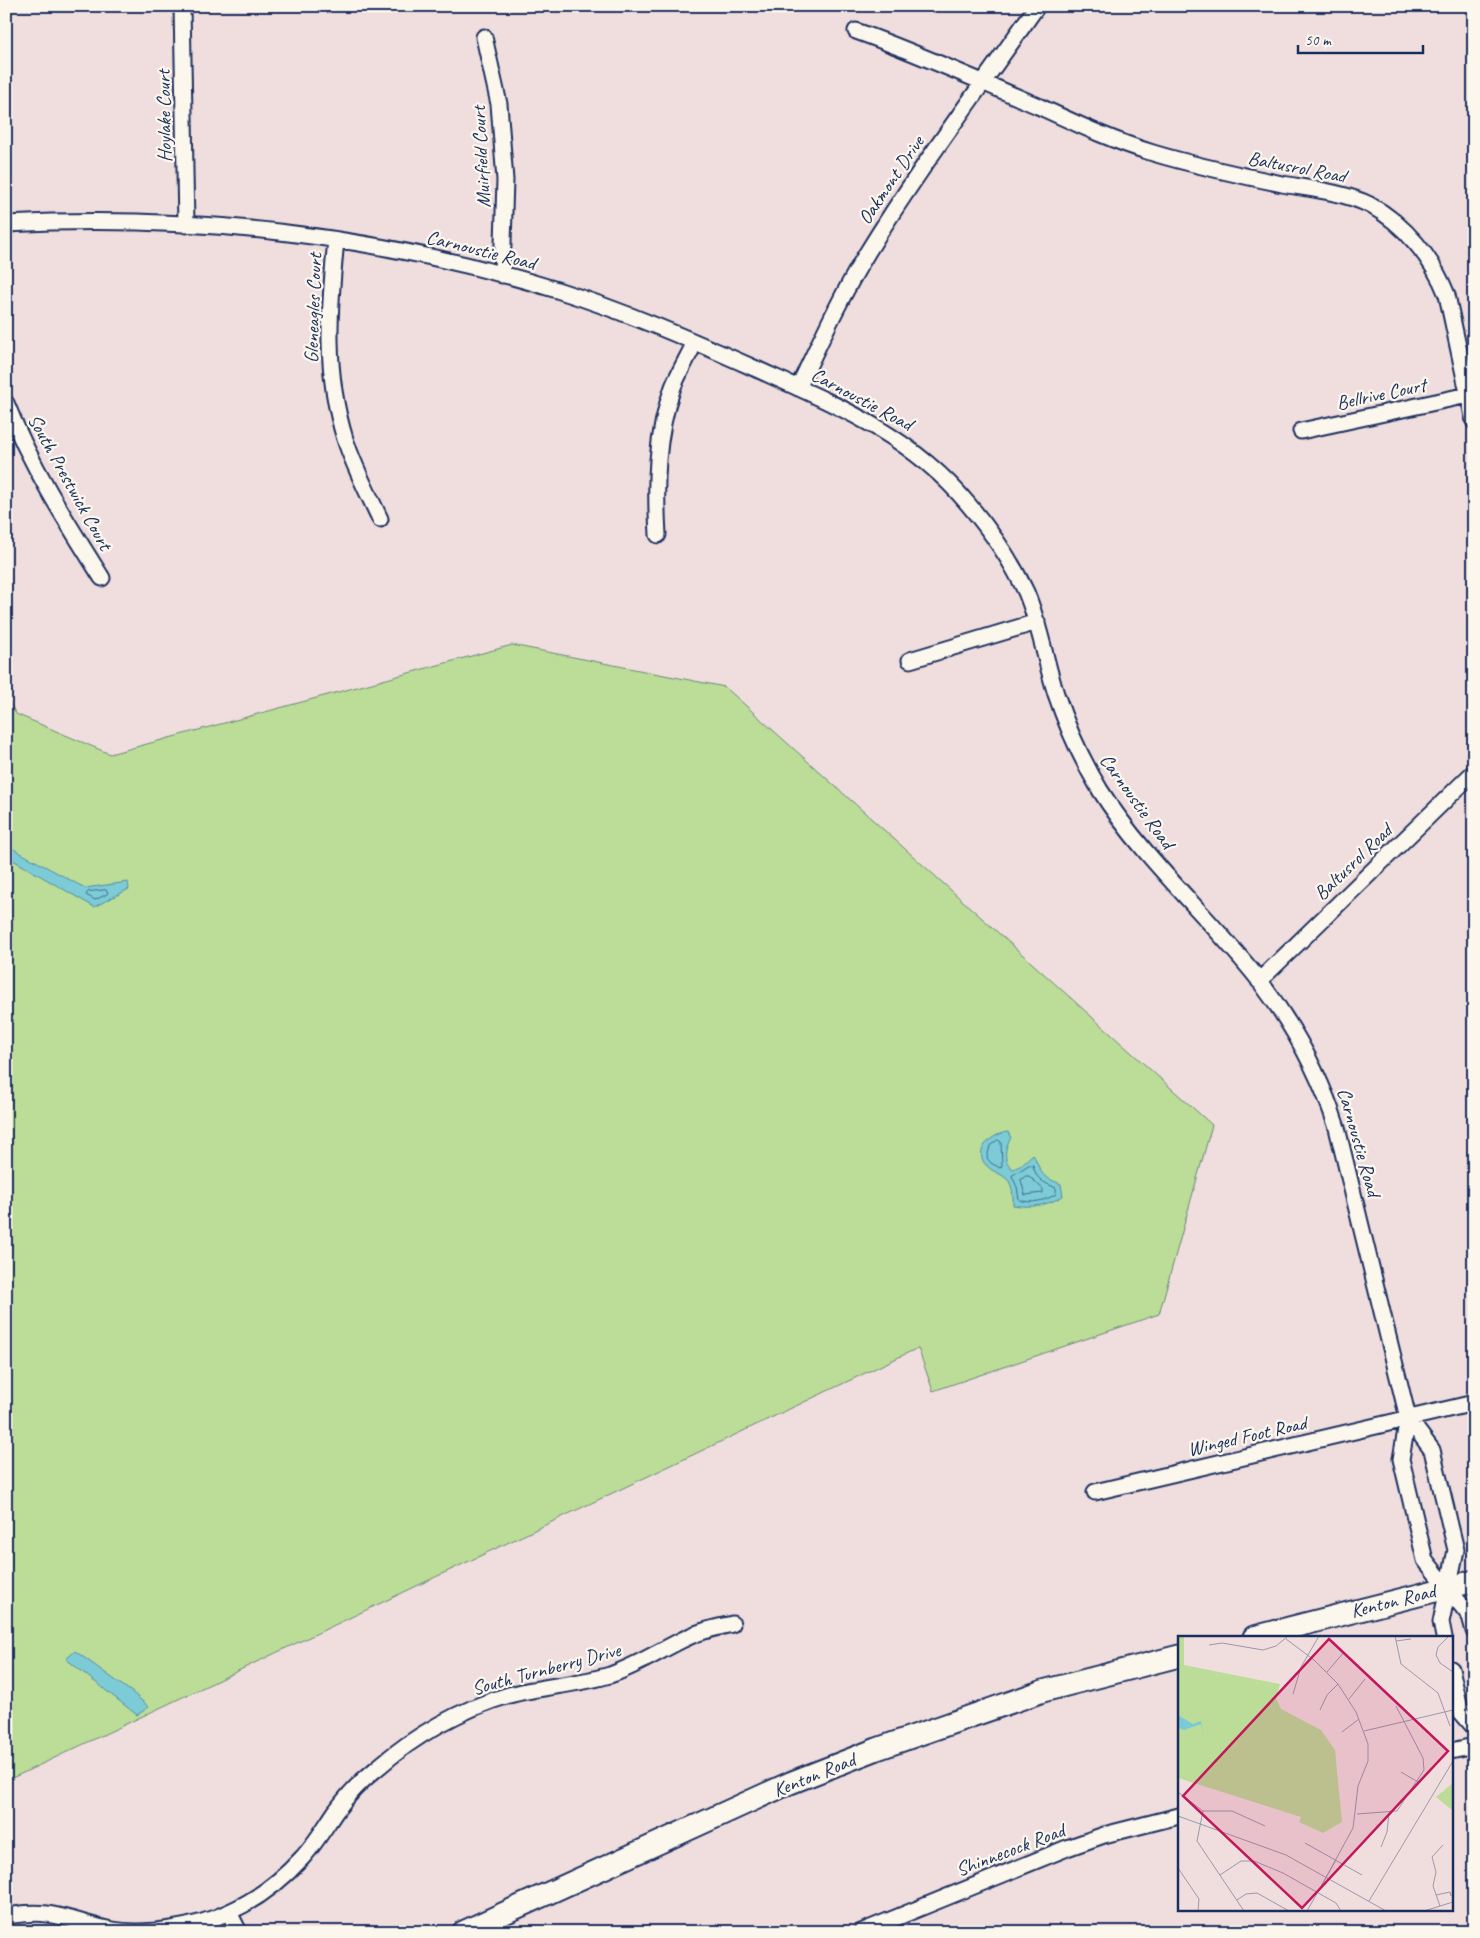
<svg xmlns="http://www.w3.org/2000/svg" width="1480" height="1938" font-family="Caveat,sans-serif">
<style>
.green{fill:#bbdd97;stroke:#6b867a}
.water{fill:#7bcbd6;stroke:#558da6}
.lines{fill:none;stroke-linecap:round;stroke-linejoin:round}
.shore{stroke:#416d8e;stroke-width:1}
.minor-casing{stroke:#1b2f5e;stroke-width:19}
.secondary-casing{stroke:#1b2f5e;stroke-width:25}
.minor{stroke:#fbf7ec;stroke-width:15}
.secondary{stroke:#fbf7ec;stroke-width:21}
.labels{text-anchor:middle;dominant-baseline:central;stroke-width:4.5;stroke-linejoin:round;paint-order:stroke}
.street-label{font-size:20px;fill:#1b2f5e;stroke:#fbf7ec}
.inset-road{fill:none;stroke:#9b98ab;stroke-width:1}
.view{fill:#c2185b;fill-opacity:0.15;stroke:#c2185b;stroke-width:2.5}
.inset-edge{fill:none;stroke:#1b2f5e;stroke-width:2.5}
</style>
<rect width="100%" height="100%" fill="#f0dedf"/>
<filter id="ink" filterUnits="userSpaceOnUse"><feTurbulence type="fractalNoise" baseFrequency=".02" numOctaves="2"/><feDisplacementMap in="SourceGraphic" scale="10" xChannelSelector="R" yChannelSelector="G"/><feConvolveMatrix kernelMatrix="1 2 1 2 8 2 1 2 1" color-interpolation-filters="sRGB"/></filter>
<g filter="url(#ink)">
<path class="green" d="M512,645L725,687L1212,1125L1159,1314L933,1391L918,1348L6,1781V697L16,714L110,754Z"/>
<path class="water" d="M6,845L85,888L128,882L129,889L94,907L6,856Z
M1008,1132L1011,1138C1004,1147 1003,1163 1013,1169L1020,1166L1033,1154C1043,1174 1038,1175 1061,1184L1063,1196C1047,1206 1031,1208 1013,1205C1013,1196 1013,1185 1007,1179C1001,1173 992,1172 987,1166C971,1151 993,1133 1008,1132Z
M75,1651L133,1693L149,1707L137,1715L66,1659Z"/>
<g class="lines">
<path class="shore" d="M106,890L108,892L107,894L95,900L86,895L88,892Z
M998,1140L1001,1142L1002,1166L1000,1168L991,1163L987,1158L990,1146Z
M1029,1165H1033C1036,1180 1043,1182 1056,1188V1194C1046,1201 1031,1204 1019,1200L1017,1187L1012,1176Z
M1026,1176H1029L1043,1189V1193L1025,1195L1021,1180Z"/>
<defs>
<path id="minor" d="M182,6L186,225
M856,31C918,53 977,80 1038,106C1075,123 1113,141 1153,153C1196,166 1239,175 1282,184C1311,189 1343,192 1370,205C1405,224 1433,259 1447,295L1474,421
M484,37L499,104L505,180L502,275
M6,224C191,214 380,235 557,290C624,311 689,339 754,368C834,404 910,434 968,504C991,531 1011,560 1026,592C1040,625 1045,660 1056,694C1067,727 1082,760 1100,790C1144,860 1208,915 1259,980C1293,1025 1320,1074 1337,1128L1408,1418L1432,1450L1456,1550L1441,1622L1444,1637
M336,240C329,310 324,371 345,439C354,467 368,493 380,519
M798,388C820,342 841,296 867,253C919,168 980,88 1037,6
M6,403C31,466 66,521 102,578
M1301,431L1468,395
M658,535C655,484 656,435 673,387C679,372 688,357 695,342
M910,660L1037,622
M1259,981L1474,772
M1408,1418L1401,1459L1425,1560L1470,1616L1474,1631
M1095,1492L1474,1403
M1451,1669L1461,1712L1474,1727
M1451,1751L1474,1746
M229,1912L239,1932
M6,1916C20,1914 34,1912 47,1914C69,1917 90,1926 112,1930C147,1936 197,1927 229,1912C256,1900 282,1880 302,1858C315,1844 325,1827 336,1811C347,1796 361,1781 376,1769C414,1736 459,1710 509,1695C542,1686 577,1685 610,1675C637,1666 659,1651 684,1639C699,1631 715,1628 732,1624
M861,1932L1067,1848L1104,1835L1179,1816"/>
<path id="secondary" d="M1254,1637L1474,1581
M463,1932L790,1783L877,1749L1043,1691L1179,1656"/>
</defs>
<use href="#minor" class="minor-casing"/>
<use href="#secondary" class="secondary-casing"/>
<use href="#minor" class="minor"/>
<use href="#secondary" class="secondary"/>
</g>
</g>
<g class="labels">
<g class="street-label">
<text transform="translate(164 116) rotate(-91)">Hoylake Court</text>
<text transform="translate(481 157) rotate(-93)">Muirfield Court</text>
<text transform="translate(1297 167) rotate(11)">Baltusrol Road</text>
<text transform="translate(891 180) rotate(-56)">Oakmont Drive</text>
<text transform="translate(481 250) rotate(14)">Carnoustie Road</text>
<text transform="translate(313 308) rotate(-88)">Gleneagles Court</text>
<text transform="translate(1381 394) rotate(-12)">Bellrive Court</text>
<text transform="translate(862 399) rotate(28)">Carnoustie Road</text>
<text transform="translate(70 482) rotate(61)">South Prestwick Court</text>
<text transform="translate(1137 801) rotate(54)">Carnoustie Road</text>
<text transform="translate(1353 862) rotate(-44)">Baltusrol Road</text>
<text transform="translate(1359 1142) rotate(74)">Carnoustie Road</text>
<text transform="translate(1247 1436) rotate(-13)">Winged Foot Road</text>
<text transform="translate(1393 1601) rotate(-14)">Kenton Road</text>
<text transform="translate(546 1669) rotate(-15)">South Turnberry Drive</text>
<text transform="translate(814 1775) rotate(-22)">Kenton Road</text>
<text transform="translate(1010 1850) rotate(-21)">Shinnecock Road</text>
</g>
</g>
<g transform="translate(1178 1636)">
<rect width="275" height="275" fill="#f0dedf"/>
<path d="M0,0H6V29L102,48L98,62L103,73L143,94L157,114L164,186L145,197L121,186L123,181L0,142ZM275,147V175L258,161Z" fill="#bbdd97"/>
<path d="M0,79L15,88L23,85L25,97L23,88L6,94L0,92Z" fill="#7bcbd6"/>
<path class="inset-road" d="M217,0L223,28L260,57L272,90M271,0L260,11L258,19L262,27L275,36M108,3L136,24L160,48L178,76L190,108V125L180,150L175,192L140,256M218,5L233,3M31,9L44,7L85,14L98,10L110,0M149,36L166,16M115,58L123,31L141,0M171,63L187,43M142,74L149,59L160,48M186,95L275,74M164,96L181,83M223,136L240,146M0,156L25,175H54L87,190M25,175L19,205L66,275M179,178L219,175L246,134L245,122L218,70M0,180L108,219L208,275M127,207L184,239M203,211L209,196L211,177M0,232L21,263L20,275M42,239L63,225H76L105,237L158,267L163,275M258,259L272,256L273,260M59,264L68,258L79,257L111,275M191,265L275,125M262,270L255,250L258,236L254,221L265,209M129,275L158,224M246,275L275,266"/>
<path class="view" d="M151,3L270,115L124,272L5,160Z"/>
<rect width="275" height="275" class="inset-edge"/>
</g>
<rect width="1480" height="1938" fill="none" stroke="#fbf7ec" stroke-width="25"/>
<rect x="12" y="12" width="1455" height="1913" fill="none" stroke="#1b2f5e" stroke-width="2" filter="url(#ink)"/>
<path d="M1298 45v8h125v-8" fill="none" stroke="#1b2f5e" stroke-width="2.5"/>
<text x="1305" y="45" font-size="15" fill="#1b2f5e" stroke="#fbf7ec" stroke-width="4" paint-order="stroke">50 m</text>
</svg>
